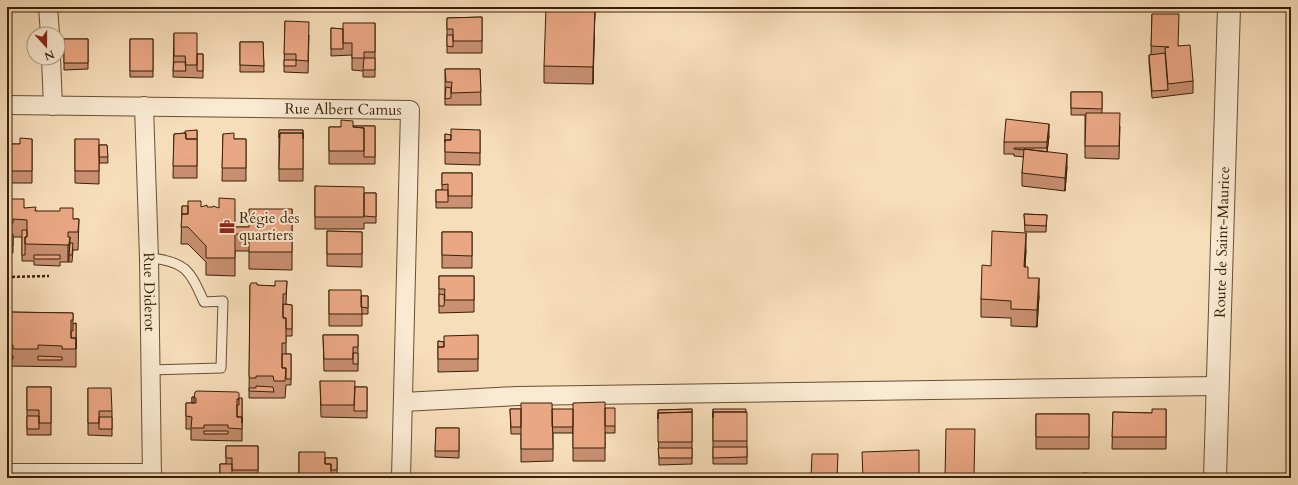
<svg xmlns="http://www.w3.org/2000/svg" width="1298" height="485" font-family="Cardo,serif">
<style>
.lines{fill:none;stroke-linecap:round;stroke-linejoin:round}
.service-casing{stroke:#684f33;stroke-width:11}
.minor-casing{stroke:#684f33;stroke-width:20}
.tertiary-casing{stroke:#684f33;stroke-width:24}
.path{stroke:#391f06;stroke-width:2.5;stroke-dasharray:3 2;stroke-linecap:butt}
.service{stroke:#faead2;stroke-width:9}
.minor{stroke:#faead2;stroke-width:18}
.tertiary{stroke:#faead2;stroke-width:22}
.wall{fill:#c99072;stroke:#391f06}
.shaded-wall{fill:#a4755c;stroke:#391f06}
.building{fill:#eaa784;stroke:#391f06}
.labels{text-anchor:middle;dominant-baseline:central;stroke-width:4;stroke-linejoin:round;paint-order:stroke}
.street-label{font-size:15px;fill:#391f06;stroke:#faead2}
.poi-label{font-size:15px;fill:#391f06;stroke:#faead2;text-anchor:start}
</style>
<rect width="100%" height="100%" fill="#f7deba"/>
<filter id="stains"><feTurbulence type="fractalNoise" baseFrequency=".005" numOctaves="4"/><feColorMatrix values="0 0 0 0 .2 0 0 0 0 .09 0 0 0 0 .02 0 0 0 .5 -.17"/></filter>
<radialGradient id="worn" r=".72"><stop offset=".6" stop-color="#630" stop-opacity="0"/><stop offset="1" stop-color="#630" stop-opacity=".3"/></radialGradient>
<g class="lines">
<defs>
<path id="service" d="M149,258C186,261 190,271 204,302L223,301L221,368L150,370"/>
<g id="minor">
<path d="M48,7L50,34"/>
<path d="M51,58L53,106"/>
<path id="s1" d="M7,105L410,110L401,478"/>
<path id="s2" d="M144,106L149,258L152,478"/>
<path d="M403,402L517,396L1217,386"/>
<path d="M7,473H152"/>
</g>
<g id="tertiary">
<path id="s3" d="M1215,478L1229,7"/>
</g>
</defs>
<use href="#service" class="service-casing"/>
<use href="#minor" class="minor-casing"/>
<use href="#tertiary" class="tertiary-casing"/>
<path class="path" d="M7,277L49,276"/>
<use href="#service" class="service"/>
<use href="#minor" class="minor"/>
<use href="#tertiary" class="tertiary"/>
</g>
<path class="wall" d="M595,7L593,84L544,83V66Z
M1152,14L1178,46L1193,81V93L1168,96L1152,98L1149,62V55H1151Z
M482,17V53H447V18Z
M285,21L309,35L308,73L284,72Z
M375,23V77H363V71L352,70V55L331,56V28L343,29Z
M174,33L197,54H203V78L173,77Z
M64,39H88V69L64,70Z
M130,39H153V77H130Z
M240,42H263L264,72H240Z
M445,69H480L481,105H445Z
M1071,92H1102V113L1120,126L1119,159L1085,158V115H1071Z
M353,126H375V164H329V127H341Z
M197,130V178H173L174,134L185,133Z
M279,130H303V181H279Z
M480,130V165L445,164V134L451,135Z
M223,134L234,139H246V181H222Z
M1049,136L1047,152L1067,167L1065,191L1022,186V173L1024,157L1014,156V154H1004V142Z
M32,139V183H8V158V163H7V144H20Z
M75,139L99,145H107L108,163H99V154V184L75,183Z
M442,173H472V208H436V190H442Z
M315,186L364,193H376V223H364V229H315Z
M7,199L24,208L36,211L73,219H79L78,250H73L72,262H60V266L34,265V261H22V237H13V253H10V252L7,253Z
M182,206L201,207H207L235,227H249L292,209V270L249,269V251H235V276L206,275V262L188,244H181Z
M1024,214L1047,215L1046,232H1025Z
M327,231L362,232V267L327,266Z
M442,232H472V268H442Z
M1026,250L1025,267L1028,278L1039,296L1037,327L1011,326V318L981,317V299L991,266Z
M439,276H474V312L439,313Z
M287,281L286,304L292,305V336H286V354H291V385H286L285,398H249L250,285L275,286Z
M329,290L361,296H368V314H362V326H329Z
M7,312L73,313V324L76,323V367L7,366Z
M323,335H358V371H324Z
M478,335V371L438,372V341L444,342Z
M320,381L355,387H367V418L321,417Z
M27,387H51V435H27Z
M88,388L112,411V436L88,435Z
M192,397L239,399L242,398V441L191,440V429H186V403H192Z
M510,409H552L615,426V433H605V461H573V415V433H553V461L521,462V434H511Z
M692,409V464L659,465L658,410Z
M713,409L747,441V464H713Z
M1166,409V449H1112L1113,412L1152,413Z
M1036,414H1089V449H1036Z
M436,428H459V458L435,457Z
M226,446H258V478H220V464H226Z
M299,452L325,458H337V477H331V478H299Z"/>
<path class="shaded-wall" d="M595,7L593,84V67Z
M1049,124V136L1046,160L1047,142Z
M1067,154V167L1065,191V178Z
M1026,233V250L1024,284V267Z
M10,235V252L8,253V236Z
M70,237L69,261L68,262V245Z
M1039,278V296L1037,327V310Z"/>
<path class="building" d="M546,7H595L593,67L544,66Z
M1152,14H1179L1178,46L1190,45L1193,81L1168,84L1165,48L1169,47L1151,46Z
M482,17V41H453V29H447V18Z
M285,21L309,22L308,61L296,60V54H284Z
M343,23H375V52H364V58H352V43H343Z
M331,28L343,29V49H331Z
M174,33H197V65H186L185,56H174Z
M447,35H453V47L447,46Z
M64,39H88V63H64Z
M130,39H153V71H130Z
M240,42H263L264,66L240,65Z
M1165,53L1168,90L1152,91L1149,55Z
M197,54H203V71H197Z
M364,58H375V70H363Z
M284,60H296V66H284Z
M174,62H185L186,71H173Z
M445,69H480L481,92L451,93L452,82H446Z
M446,87L451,88V98L445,99Z
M1071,92H1102V109L1071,108Z
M1086,113H1120L1119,146H1085Z
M1006,119L1049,124L1047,142H1004Z
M341,120L353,121V127L364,128V151H329V127H341Z
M353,126H375V157H364V128L353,127Z
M451,129L480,130V153L445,152V140H451Z
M197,130V139H186L185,131Z
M279,130H303V139V133H280L279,138Z
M186,133V139H197V166H173L174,134Z
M234,133V139H246V168H222L223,134Z
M280,133H303V169H279Z
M445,134L451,135V140H445V142Z
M20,138L32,139V171H8V144H20Z
M75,139H99V171H75Z
M7,144H8V156H7Z
M99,145H107L108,157H99Z
M1014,148H1047V152L1024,149V150L1014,149Z
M1024,149L1067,154L1065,178L1022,173Z
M442,173H472V196H448V184L442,185Z
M315,186L364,187V217H315Z
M436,190H448V202H436Z
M364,193H376V217L364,216Z
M219,198L235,199V227H249V209H292V252H249V234H235V258H206V246L188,227H181L182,214H188V201H201V207L207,205V207H213V206L219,208Z
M7,199H24V208L36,207L35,211H60V208H73V219H79L78,232H68V237H70L69,244L68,245L27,244H25V237H27V220L13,219V223H8V228H10V235L7,236Z
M182,206H188V214H182Z
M1024,214L1047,215L1046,226L1025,225Z
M22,230H27V237H25V255H22Z
M327,231L362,232V254H327Z
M992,231L1026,233L1024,267H1028V278H1039L1037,310L1011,309V301L981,299L982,265L991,266Z
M442,232H472V256L442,255Z
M10,234H13V246H10Z
M70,243H73L72,255H69Z
M34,255H60V259H34Z
M439,276H474V300H444L445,289H439Z
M275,281H287L286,294H283V318H286V343H282V368H286L285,381H274L273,376H256V378H250L249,376L250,285L251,283H257V285L275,286Z
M329,290H361L362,314H329Z
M439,294L445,295L444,306H439Z
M361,296H368V308L361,307Z
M283,304L292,305V329H286V318H283Z
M7,312L73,313V320H71V338H76V349H62V346L38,345V349H13V345H7Z
M76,323V349V338H71V331H73V324Z
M323,335H358V347H353V359H324Z
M478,335V359H438V347H444V336Z
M438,341L444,342V347H438Z
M353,353H358V364H353Z
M282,354H291V379H286V368H282Z
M7,356H13V359H7Z
M38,356L62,357V360H38Z
M320,381H355L354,405H321Z
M256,386L273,387L274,392L249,391V388H256Z
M27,387H51V423H39V410H27Z
M355,387H367V411H354Z
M88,388H111L112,411H99V423H88Z
M197,391L237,392L239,393V399H237V417H242V429L228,428V425H204V428H191L192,417L186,416V403H196V398H194L195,392Z
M192,397H194V403H192Z
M239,398H242V423V417H237V405H239Z
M605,402V448H573V403Z
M521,403H552L553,449H521Z
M605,408H615V426H605Z
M510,409H521V427H511Z
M552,409H573V427H552Z
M692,409V412L658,413V419V410Z
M713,409H746V412H713V418Z
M1152,409H1166V437H1112L1113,412L1152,413Z
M692,412V442H658V413Z
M713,412H747V441H713Z
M1036,414H1089V437H1036Z
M27,416H39V429H27Z
M99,417H112V429H99Z
M436,428H459V451H435Z
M946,429H975L974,476L1002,477V478H945Z
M204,431H228V434H204Z
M226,446H258V470H232V458H226Z
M713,447H747V457L713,458Z
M658,448H692V458H659Z
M919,450V478H863L862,452Z
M299,452H325V464H331V476H299Z
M812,454H838L837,478H811Z
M325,458H337V470H331V464H325Z
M220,464H232V476H220Z
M1083,473L1120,475V478H1083Z
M447,474L469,475V478H447Z"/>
<defs>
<symbol id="office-bare" viewBox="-9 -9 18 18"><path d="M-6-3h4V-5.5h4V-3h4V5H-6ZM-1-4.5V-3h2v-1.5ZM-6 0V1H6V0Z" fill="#8f2418" stroke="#faead2" stroke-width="2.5" paint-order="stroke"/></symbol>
</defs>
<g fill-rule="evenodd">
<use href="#office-bare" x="216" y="216" width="22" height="22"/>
</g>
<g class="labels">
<g class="street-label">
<text stroke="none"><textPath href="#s1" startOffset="336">Rue Albert Camus</textPath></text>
<text stroke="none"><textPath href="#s3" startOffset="236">Route de Saint-Maurice</textPath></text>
<text stroke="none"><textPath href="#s2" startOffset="186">Rue Diderot</textPath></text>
</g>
<g class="poi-label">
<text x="239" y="218">Régie des<tspan x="239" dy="17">quartiers</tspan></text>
</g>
</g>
<rect width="1298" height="485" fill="none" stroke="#f7deba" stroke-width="24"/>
<rect x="8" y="8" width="1282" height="469" fill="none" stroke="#391f06" stroke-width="2"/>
<rect x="12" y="12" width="1274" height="461" fill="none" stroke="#391f06"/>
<g transform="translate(46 46) rotate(159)"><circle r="19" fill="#faead2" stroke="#ad9980"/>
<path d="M0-3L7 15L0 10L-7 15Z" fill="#8f2418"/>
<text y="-6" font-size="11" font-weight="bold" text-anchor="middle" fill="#391f06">N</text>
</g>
<rect width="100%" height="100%" filter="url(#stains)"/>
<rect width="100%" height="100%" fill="url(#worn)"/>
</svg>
